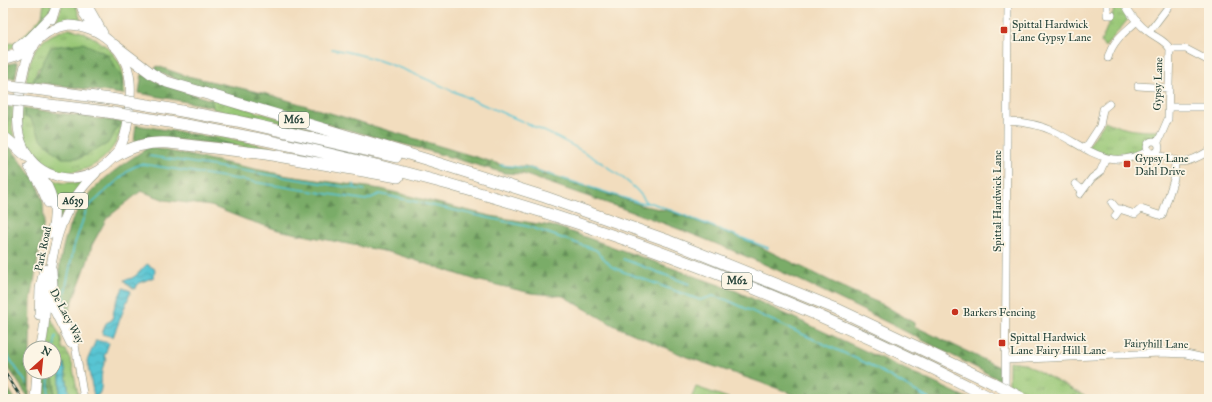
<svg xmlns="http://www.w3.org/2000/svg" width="1212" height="402" font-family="'IM FELL Great Primer',serif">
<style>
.grass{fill:url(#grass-tufts);stroke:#5c8255}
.forest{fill:url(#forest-firs);stroke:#4c744e}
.water{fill:url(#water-waves);stroke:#3c8184}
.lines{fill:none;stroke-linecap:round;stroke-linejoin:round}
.stream{stroke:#59c5d3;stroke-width:1.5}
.minor-casing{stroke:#888d79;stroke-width:8}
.major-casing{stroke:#888d79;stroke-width:10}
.highway-casing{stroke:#888d79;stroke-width:12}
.minor{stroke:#fff;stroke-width:7}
.major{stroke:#fff;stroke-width:9}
.highway{stroke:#fff;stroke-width:11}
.rail-casing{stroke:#1f3d34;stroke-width:3}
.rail{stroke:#fcf5e5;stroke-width:1.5;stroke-dasharray:4.5;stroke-linecap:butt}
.highway-bridge-casing{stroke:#888d79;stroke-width:12;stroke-linecap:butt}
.highway-bridge{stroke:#fff;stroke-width:11}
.poi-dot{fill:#c8321e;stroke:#fcf5e5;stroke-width:1.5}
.labels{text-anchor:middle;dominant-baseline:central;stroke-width:3.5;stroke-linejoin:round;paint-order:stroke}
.shield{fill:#fcf5e5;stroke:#617469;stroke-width:1}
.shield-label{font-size:10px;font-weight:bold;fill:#1f3d34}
.poi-label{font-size:11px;fill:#1f3d34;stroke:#fcf5e5;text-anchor:start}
.street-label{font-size:11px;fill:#1f3d34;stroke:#fcf5e5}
</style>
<defs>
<pattern id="grass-tufts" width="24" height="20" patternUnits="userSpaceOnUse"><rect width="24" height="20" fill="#98c776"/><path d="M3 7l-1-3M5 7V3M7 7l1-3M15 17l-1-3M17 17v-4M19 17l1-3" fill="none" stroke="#7ba362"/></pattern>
<pattern id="forest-firs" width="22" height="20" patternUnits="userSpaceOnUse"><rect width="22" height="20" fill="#7aac67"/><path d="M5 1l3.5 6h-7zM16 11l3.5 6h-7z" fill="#638d56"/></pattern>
<pattern id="water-waves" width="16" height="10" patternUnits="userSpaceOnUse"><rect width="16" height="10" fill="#59c5d3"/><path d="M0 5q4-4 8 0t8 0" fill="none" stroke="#49a1ac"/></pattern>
</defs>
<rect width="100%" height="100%" fill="#fcf5e5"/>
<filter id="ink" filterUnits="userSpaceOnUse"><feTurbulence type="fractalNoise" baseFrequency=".025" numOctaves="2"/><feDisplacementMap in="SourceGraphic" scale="8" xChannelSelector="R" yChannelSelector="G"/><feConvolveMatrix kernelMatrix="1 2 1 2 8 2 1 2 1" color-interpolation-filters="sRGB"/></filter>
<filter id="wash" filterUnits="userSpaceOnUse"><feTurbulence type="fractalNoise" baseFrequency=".012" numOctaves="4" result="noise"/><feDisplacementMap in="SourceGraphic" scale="16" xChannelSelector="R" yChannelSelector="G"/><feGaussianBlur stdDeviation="0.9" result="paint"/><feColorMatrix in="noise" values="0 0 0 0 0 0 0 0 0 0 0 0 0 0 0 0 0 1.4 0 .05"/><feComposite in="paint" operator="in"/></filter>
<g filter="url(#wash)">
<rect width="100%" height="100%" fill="#f2ddbe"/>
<path class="grass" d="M44,3H53C45,24 23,44 3,52V45L17,42L24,36L42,16Z
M63,3H75L81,21L67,20L56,22Z
M1111,3H1121L1129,18L1105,47L1101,42L1114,10L1110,8Z
M69,29C89,31 114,48 121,67C124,75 124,85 125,95L122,94V78L116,70L38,68L33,82H26C30,52 39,36 69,29Z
M211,98L315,129L213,109Z
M3,106L14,107L12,129L17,144L3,133V129L7,131L10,109L3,108Z
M21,108H25L24,117L30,118L43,140L107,144L121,122H123C113,178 42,193 22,135C20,128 21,116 21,108Z
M1105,121C1126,131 1140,131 1163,131L1155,141L1149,142L1147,148L1129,159L1086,150Z
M204,136L221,137L354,164L237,146Z
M51,179L63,183L83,182L70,198L60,219L56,190Z
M51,318L61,338L62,349L66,350L72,364L79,399H70L64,363H60V399H55L53,372L43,379V372H54V348H47Z
M1009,361L1023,363L1090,399H1043L1009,384Z
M696,387L731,399H691Z"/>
<path class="forest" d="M83,43L107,54L122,78V94L33,82L51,47Z
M18,62L15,79L3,77V65Z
M157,66L183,75L267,94L509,167L525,166L644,206L670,211L746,240L851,291L884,305L914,323V326L999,367L1000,380C913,335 826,290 736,252C666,222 594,199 523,174L504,173L422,149L337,127L180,81L155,70Z
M142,74L164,85L211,100L213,107L139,93Z
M3,108L11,109L7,131L3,129Z
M25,108L121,122L107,144L80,158H62L42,140L30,118L24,117Z
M136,125L204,136L237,146L150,137L134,142Z
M3,142L9,146L36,181L43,203L44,221L31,300L29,398L3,360Z
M149,147L288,176L381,189L490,216L557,227L736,291L969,399H804L785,391L687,357L615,326L563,296L531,293L476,280L393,253L278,230L247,220L211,206L165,200L141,191L107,218L92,245L87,263L68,314C57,301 58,287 59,271C66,206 97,180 149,147Z
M53,372L55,399H42L43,379Z
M3,381L15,399H3Z"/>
<path class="water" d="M147,264L155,269L154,277L139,283L135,289L127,284L124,280C137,279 140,270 147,264Z
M123,288L131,291L113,337L102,334L106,323L112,320L115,305Z
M96,340L109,343L104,357L106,358C105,363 102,367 102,372C100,380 104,392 96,397L94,396L87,361Z
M60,363H64L70,399H60Z"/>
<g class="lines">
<path class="stream" d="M332,49C384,57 428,80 475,101C523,122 571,140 613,171C626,180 638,189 646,202
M149,156L365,190
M500,165L529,168L640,203H652L768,248
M354,184L355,188
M623,259L689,284
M63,302L74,246L87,208L130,169L140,164L149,165L366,200L380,194L530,227L596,250L612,267L624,272L700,300L713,296L727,300L868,364L929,399
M54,348L56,336
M3,349L27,384
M48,399L49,374"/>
</g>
</g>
<g filter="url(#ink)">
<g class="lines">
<defs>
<path id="minor" d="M1107,3V15H1112
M1125,3C1129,14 1140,26 1150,33C1157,38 1166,41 1170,49L1168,119L1158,142
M1149,32L1168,7
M1170,49H1186L1207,60
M1108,58C1112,41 1125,32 1137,21
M1138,86L1169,88
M1169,107H1209
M1008,121C1024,122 1038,124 1053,131C1088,148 1108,172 1148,151
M1147 147a6 6 0 1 1 12 0a6 6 0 1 1-12 0Z
M1085,149L1100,126L1103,109L1109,104
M1154,153C1181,163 1182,167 1209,151
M1075,184L1082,190
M1080,194L1092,178L1100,172L1106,158
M1112,203L1116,208L1135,214L1141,209L1162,216L1174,179L1175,162
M1115,216L1120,209
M53,271L55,300L75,345L84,399
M47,298L70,344
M1006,360L1160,353L1186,354L1209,359
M1005,399L1008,3"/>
<path id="major" d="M80,3L84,14L93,27
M86,3L103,33
M52,19L57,3
M69,25C100,26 127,49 130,81C131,91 130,101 129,111C128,121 127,131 123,141C114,165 86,183 60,177C43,173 31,164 24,148C15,130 17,112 20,92C24,60 31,31 69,25Z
M17,47L29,39L54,13
M29,167L41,187L48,203
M37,168C52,191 59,207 51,234
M39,315L40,289L44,269
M40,348C45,335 44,319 46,305C52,253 56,211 96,173
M35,399L37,372"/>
<path id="highway" d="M114,45L152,74L167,82L425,159L545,197L669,241L837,309L993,383
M3,59L17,55L33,46
M34,89L111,99
M34,103L107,112
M148,105L237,121L396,157
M145,118C441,165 728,261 993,399
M3,136L27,156
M114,157C132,146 148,142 169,143L266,154L398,177"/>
</defs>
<use href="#minor" class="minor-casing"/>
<use href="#major" class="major-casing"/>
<use href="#highway" class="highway-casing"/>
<use href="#minor" class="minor"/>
<use href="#major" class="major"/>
<use href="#highway" class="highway"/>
<defs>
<path id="rail" d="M3,370L22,399"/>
</defs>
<use href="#rail" class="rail-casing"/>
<use href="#rail" class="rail"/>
<defs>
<path id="highway-bridge" d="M3,85L34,89
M3,99L34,103
M111,99L148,105
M107,112L145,118
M993,383L1020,397"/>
</defs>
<use href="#highway-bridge" class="highway-bridge-casing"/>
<use href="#highway-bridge" class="highway-bridge"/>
</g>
</g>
<g class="poi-dot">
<rect x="1000" y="26" width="8" height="8" rx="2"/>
<rect x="1123" y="160" width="8" height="8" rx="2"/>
<circle cx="955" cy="312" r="4"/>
<rect x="998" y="339" width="8" height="8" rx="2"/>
</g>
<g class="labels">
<g class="shield">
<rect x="279" y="112" width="30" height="16" rx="3"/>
<rect x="58" y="193" width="30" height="16" rx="3"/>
<rect x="722" y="273" width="30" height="16" rx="3"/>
</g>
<g class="shield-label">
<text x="294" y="120">M62</text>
<text x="73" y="201">A639</text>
<text x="737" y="281">M62</text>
</g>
<g class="poi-label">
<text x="1012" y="24">Spittal Hardwick<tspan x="1012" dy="13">Lane Gypsy Lane</tspan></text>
<text x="1135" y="158">Gypsy Lane<tspan x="1135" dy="13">Dahl Drive</tspan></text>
<text x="963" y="312">Barkers Fencing</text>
<text x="1010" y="337">Spittal Hardwick<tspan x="1010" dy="13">Lane Fairy Hill Lane</tspan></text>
</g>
<g class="street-label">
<text transform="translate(1158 84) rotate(-88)">Gypsy Lane</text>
<text transform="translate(997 201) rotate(-90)">Spittal Hardwick Lane</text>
<text transform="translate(43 249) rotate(-78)">Park Road</text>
<text transform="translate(67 316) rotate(62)">De Lacy Way</text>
<text transform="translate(1156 344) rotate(1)">Fairyhill Lane</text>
</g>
</g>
<rect width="1212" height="402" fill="none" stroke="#fcf5e5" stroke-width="16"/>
<g transform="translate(42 360) rotate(27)"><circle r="19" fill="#fcf5e5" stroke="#a4ab9e"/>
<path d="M0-3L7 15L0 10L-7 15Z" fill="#c8321e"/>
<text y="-6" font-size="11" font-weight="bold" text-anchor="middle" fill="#1f3d34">N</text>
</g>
</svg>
